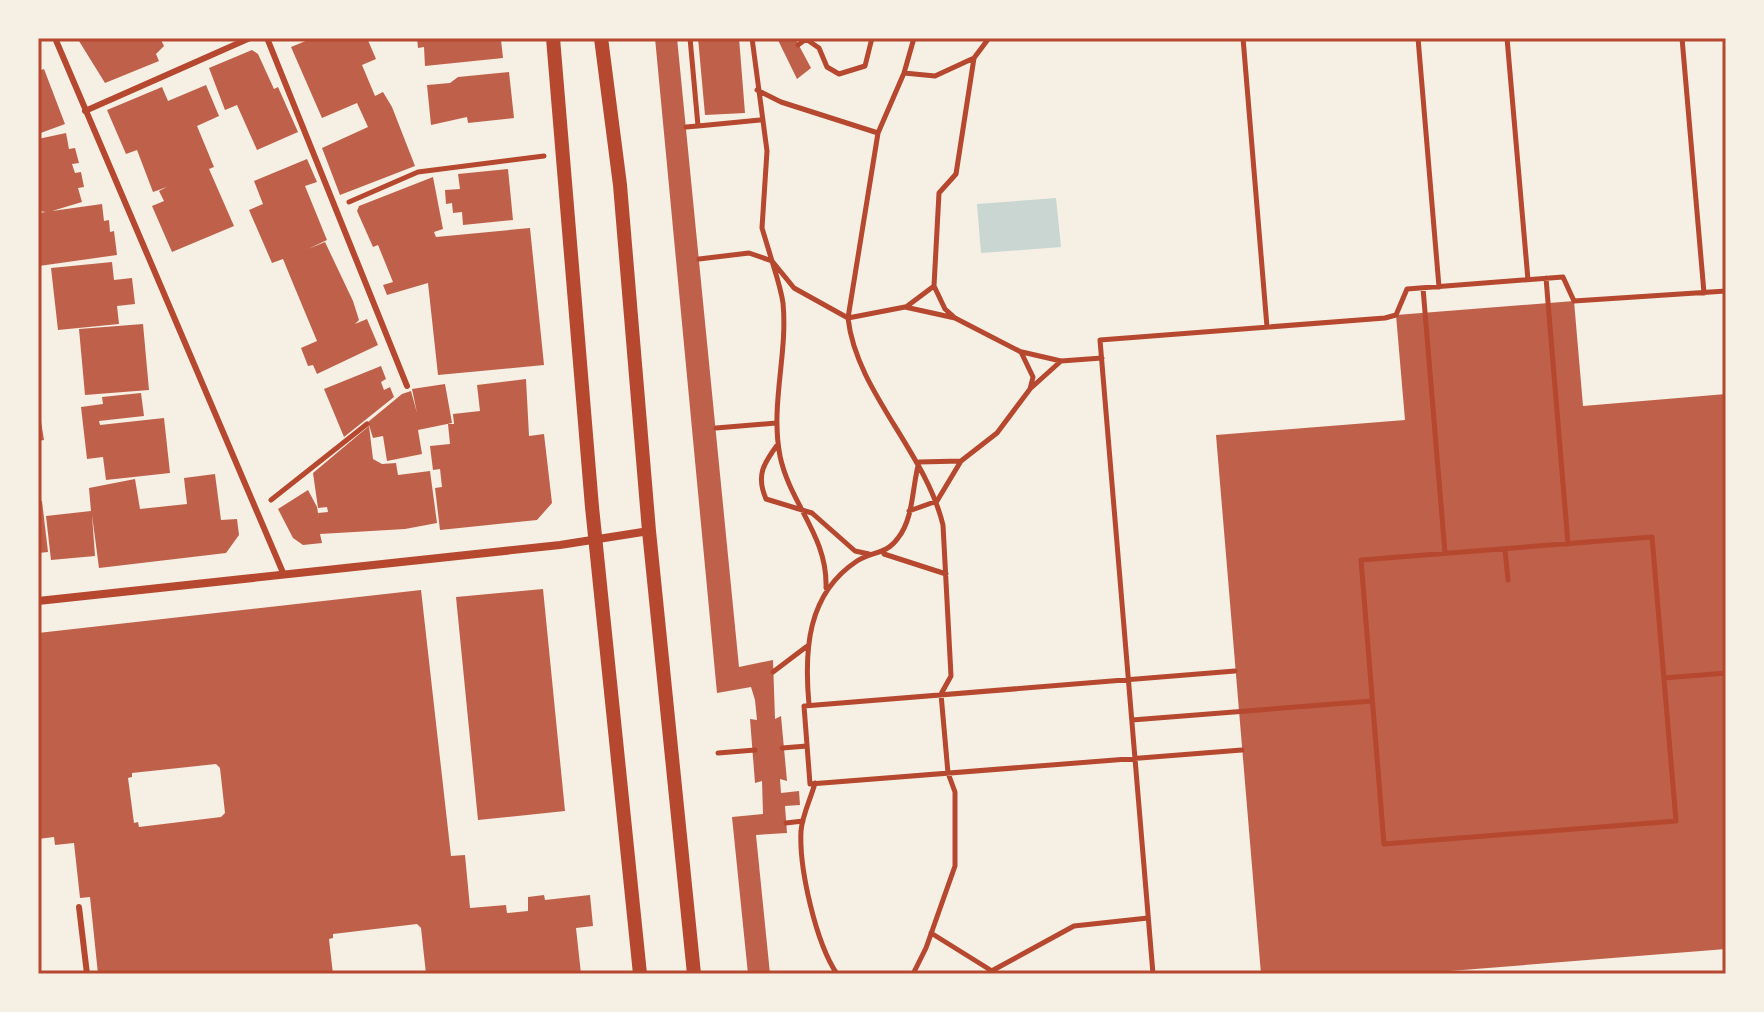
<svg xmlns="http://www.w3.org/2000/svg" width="1764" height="1012" font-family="Ubuntu,sans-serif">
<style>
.water{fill:#c9d6d2}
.building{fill:#bf614a;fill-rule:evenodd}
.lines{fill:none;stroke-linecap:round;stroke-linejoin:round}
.path{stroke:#b5482f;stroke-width:5}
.service{stroke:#b5482f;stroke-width:6}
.minor{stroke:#b5482f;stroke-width:8}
.tertiary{stroke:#b5482f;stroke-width:14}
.neatline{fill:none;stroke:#b5482f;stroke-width:3}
</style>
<rect width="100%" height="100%" fill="#f6efe4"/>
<path class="water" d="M1056,198L1061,247L981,253L977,204Z"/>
<path class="building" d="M86,38H160L164,46L156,54L159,61L105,83L79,41Z
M313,38H367L376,59L362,65L375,96L383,92L392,107L415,166L340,195L322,148L368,127L357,103L322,118L291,47Z
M417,38H496L501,40L503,58L425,66L424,47L418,48Z
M655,38H677L739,667L773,660L775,719L781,716L787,781L780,779L781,793L799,791L800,805L785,806L787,833L756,835L770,974H748L732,817L763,814L762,781L755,783L750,719L757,720L755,700L751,687L717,693Z
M698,38H739L745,113L705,115Z
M777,38H795L811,68L797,79Z
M252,50L258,54L274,89L278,87L298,132L257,150L237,105L225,110L209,68Z
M44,69L65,124L38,134V71Z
M509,72L514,118L468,123L467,117L431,125L427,85L450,83L458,77Z
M206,85L219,116L197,126L214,167L209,169L234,226L172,252L152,206L164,201L159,191L167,187L153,192L137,150L126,154L107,110L162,87L168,101Z
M66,133L69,149L75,148L79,163L72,164L75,173L81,172L84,187L78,188L82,202L52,211L102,204L104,221L109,220L110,232L114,231L117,255L39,266L38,213L46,212L38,211V139Z
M307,159L317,182L305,186L327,240L308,249L325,242L353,301L359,320L355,324L367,319L378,345L317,374L313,365L308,366L301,348L317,341L292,281L283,259L272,263L249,210L263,204L254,181Z
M508,169L513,220L463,225L462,212L453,213L452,203L446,204L445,190L460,189L458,174Z
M433,177L443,229L434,232L436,237L530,228L544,365L438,375L428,283L387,295L383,285L393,282L378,245L373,247L357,211L359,206Z
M112,262L114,280L132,278L135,304L117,306L119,324L58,330L51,268Z
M1574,301L1583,406L1726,394V949L1412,974H1261L1216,435L1405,420L1396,315Z
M143,324L149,390L85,395L79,329Z
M381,366L386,379L381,382L384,390L390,387L394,397L344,437L324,389Z
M526,379L529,436L544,434L552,503L537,520L440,530L435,488L442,487L440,469L433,470L430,446L450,444L448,424H454L453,414L480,411L477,385Z
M445,384L452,423L418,430L422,454L387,461L383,436L373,438L368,422L402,394L411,391L417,413L412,389Z
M141,393L144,416L99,421L100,425L164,418L170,473L106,480L103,457L87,459L81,407L103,404L102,397Z
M38,403L44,440L38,441Z
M369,426L373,459L382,464L396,463L398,475L430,471L437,523L405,529L320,534L322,543L303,545L293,538L278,509L308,490L317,507L320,524L318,513L328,512L327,507L318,508L313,473Z
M215,474L221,520L237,519L239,535L226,553L99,568L92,515L95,556L51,560L46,516L91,511L89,488L135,479L140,509L187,504L184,478Z
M42,501L48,552L38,553V502Z
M543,589L565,811L478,820L456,597Z
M421,590L451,856L465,855L470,908L506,905L507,913L528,911V897L544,895L545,900L590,895L593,926L576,928L581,974H426L421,928L417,924L333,934V938L329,939L333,974H98L90,897L80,898L74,843L55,845L54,837L38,839V633ZM216,764L220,768L225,813L221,817L139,827L138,822L134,823L128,778L132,777V773Z"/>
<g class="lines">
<path class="path" d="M690,38L698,126L760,120
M752,38L767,151L762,228L772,261L794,288L848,318L905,307L955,318L1021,352L1033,377L1030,389L997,433L961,461
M1243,38L1267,327
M1418,38L1439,287
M1507,38L1528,280
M1682,38L1704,293
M798,45L806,39L819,48L827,67L839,74L865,66L872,38
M904,73L935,76L974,58
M757,90L781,102L878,133
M686,127L698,126
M349,202L418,172L544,156
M699,259L749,253L772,261C776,274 781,289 783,303C788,354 770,405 780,456C790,504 828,536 826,588
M1546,278L1568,544
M1423,288L1445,553
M906,307L934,286
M954,317L945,309L934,286L939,193L956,174L974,58L989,38
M1022,352L1061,361L1102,358
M1031,388L1061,361
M716,428L776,423
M778,444C763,464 756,476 766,499L812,513L855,551L869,554
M271,500L367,424
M1652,537L1676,821L1384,844L1361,560Z
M1505,549L1508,580
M884,554L946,574
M1235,671L804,706L810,784L1242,750
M773,672L806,647
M1664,678L1726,673
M809,705C804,650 807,594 857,561C872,551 886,555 898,538C914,518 912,486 919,462L961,461L937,501L909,511
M1132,720L1372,701
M782,748L807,746
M718,753L755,750
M815,783C811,798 802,816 801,831C799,869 816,943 837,974
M786,823L803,821
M931,933L992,971
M913,974L926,948L955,866V792L948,773L941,694L951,676L943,525C925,451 856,391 848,318L878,133L904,73L914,38
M986,974L1074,926L1148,918
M1153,974L1100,340L1385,318L1396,315L1407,289L1563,277L1574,301L1726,291"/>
<path class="service" d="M55,38L284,575
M267,38L407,386
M85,111L250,38
M79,907L87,974"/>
<path class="minor" d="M38,601L560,545L649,531"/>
<path class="tertiary" d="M553,38L592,507L640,974
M601,38L620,185L649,531L694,974"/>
</g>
<rect width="1764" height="1012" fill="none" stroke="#f6efe4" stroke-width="80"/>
<rect x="40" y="40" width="1684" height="932" class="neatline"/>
</svg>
